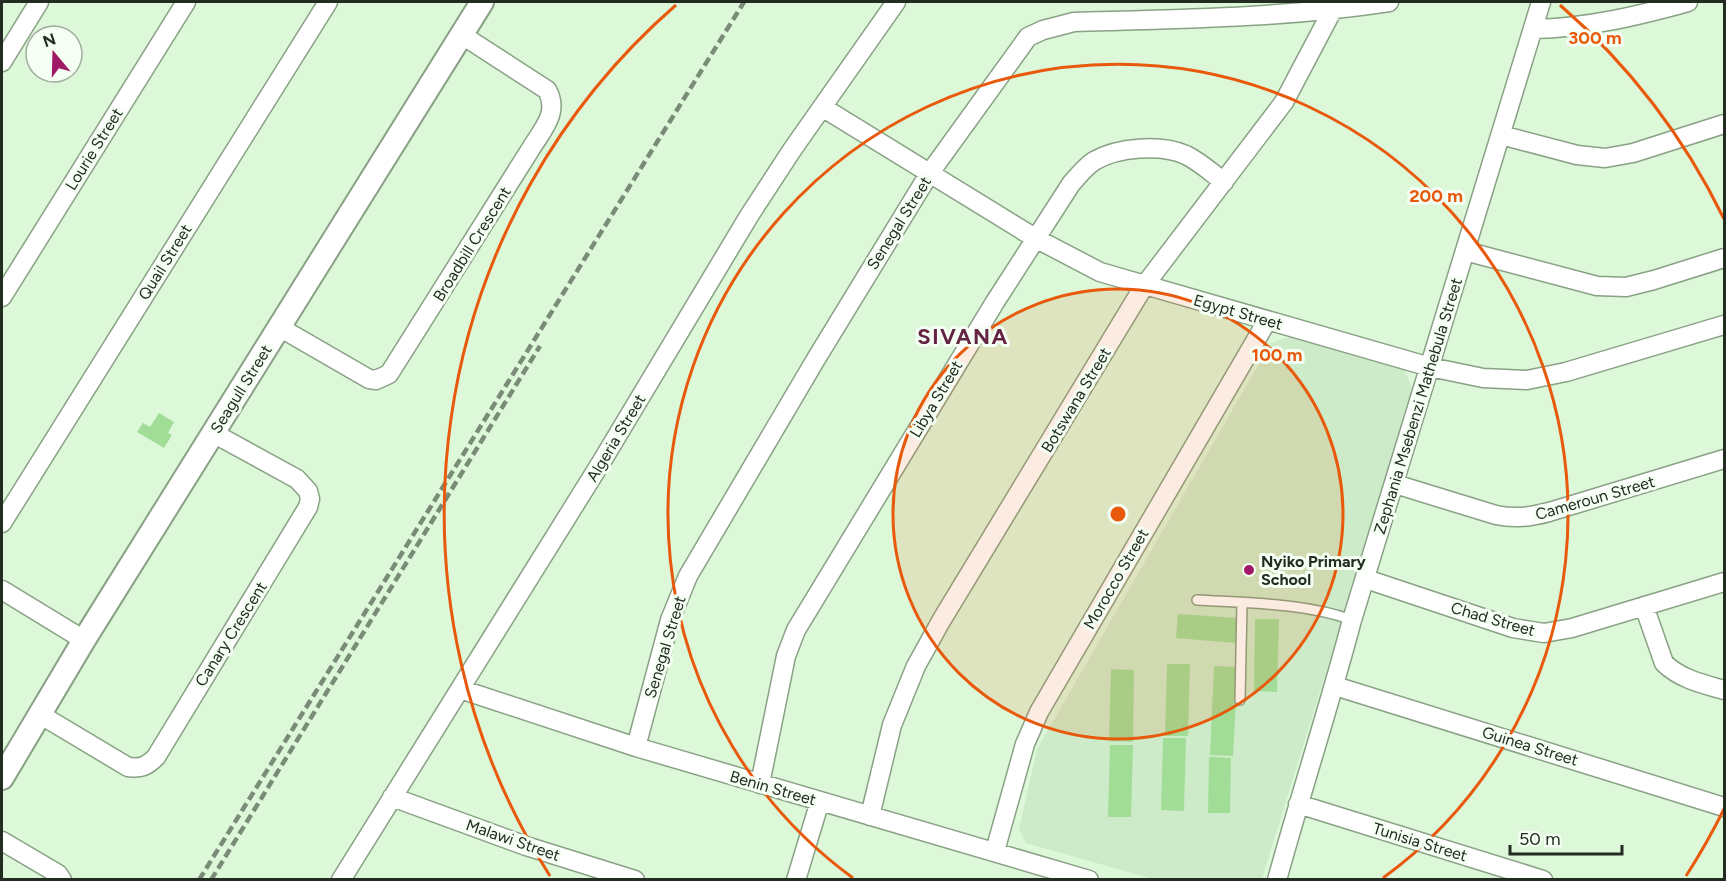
<svg xmlns="http://www.w3.org/2000/svg" width="1726" height="881" font-family="Figtree,sans-serif">
<style>
.built{fill:#cdebc8}
.building{fill:#a1dd97}
.lines{fill:none;stroke-linecap:round;stroke-linejoin:round}
.service-casing{stroke:#89a185;stroke-width:12}
.minor-casing{stroke:#89a185;stroke-width:21}
.tertiary-casing{stroke:#89a185;stroke-width:26}
.service{stroke:#fff;stroke-width:9}
.minor{stroke:#fff;stroke-width:18}
.tertiary{stroke:#fff;stroke-width:22}
.rail{stroke:#7a8c78;stroke-width:4.5;stroke-dasharray:9 4.5;stroke-linecap:butt}
.ring{fill:none;stroke:#e8590c;stroke-width:3}
.poi-dot{fill:#a01967;stroke:#f5fff3;stroke-width:2}
.labels{text-anchor:middle;dominant-baseline:central;stroke-width:6;stroke-linejoin:round;paint-order:stroke}
.street-label{font-size:16px;fill:#222c21;stroke:#f5fff3}
.poi-label{font-size:16px;font-weight:bold;fill:#222c21;stroke:#f5fff3;text-anchor:start}
.district-label{font-size:22px;font-weight:bold;letter-spacing:1.5px;fill:#642444;stroke:#f5fff3}
.centre{fill:#e8590c;stroke:#f5fff3;stroke-width:3}
.ring-label{font-size:18px;text-anchor:middle;font-weight:bold;fill:#e8590c;stroke:#f5fff3;stroke-width:6;stroke-linejoin:round;paint-order:stroke}
</style>
<rect width="100%" height="100%" fill="#ddf7d9"/>
<path class="built" d="M1289,337L1404,368L1413,391L1262,879H1153L1026,843L1019,829L1037,749L1271,343Z"/>
<path class="building" d="M159,413L174,422L168,433L172,435L164,448L137,432L143,423L150,427Z
M1178,614L1238,618L1236,643L1176,638Z
M1255,619H1279L1277,692L1254,691Z
M1167,664H1190L1188,736H1165Z
M1214,666L1238,667L1233,756L1210,755Z
M1111,669L1134,670L1133,742L1109,741Z
M1163,738H1186L1184,811L1161,810Z
M1110,745H1133L1131,817H1108Z
M1209,757L1231,758L1230,813H1208Z"/>
<g class="lines">
<defs>
<path id="service" d="M1197,600C1247,603 1306,603 1352,620
M1240,700L1242,603"/>
<path id="minor" d="M1534,29C1587,28 1637,16 1688,2
M2,62L39,2
M822,107L1035,238L1100,272L1430,367L1483,378L1527,380L1566,372L1724,325
M1501,135L1577,155L1605,158L1633,153L1724,124
M1465,251L1597,286L1626,287L1654,280L1724,258
M2,297L186,2
M279,327L369,379L376,380L389,374L530,150C542,130 560,113 547,90L462,35
M1395,484L1496,515C1515,519 1530,517 1549,512L1724,459
M2,523L328,2
M1366,579L1513,628L1544,633L1572,628L1724,582
M2,590L84,640
M1644,606L1664,663C1680,679 1703,684 1724,690
M1335,686L1724,807
M460,689L636,747L1089,880
M41,715L128,767C141,769 147,766 156,757L308,507L310,499L308,491L297,479L213,433
M636,747L670,620L688,576L816,359L929,174L1028,37L1043,30L1074,22C1179,19 1284,18 1389,2
M760,784L786,656L796,630L995,302L1071,184C1078,176 1085,167 1094,161C1118,147 1161,144 1186,155C1200,162 1212,173 1224,182
M392,797L526,846L635,880
M1298,804L1543,880
M870,816L892,725L916,666L941,621L1144,286L1284,102L1332,11
M2,841L58,874L62,880
M995,851L1025,744L1039,712L1267,321
M341,880L602,461L749,216L792,150L896,2
M796,880L820,801
M1277,880C1301,793 1329,707 1352,620L1541,2"/>
<path id="tertiary" d="M2,778L84,640L482,2"/>
</defs>
<use href="#service" class="service-casing"/>
<use href="#minor" class="minor-casing"/>
<use href="#tertiary" class="tertiary-casing"/>
<use href="#service" class="service"/>
<use href="#minor" class="minor"/>
<use href="#tertiary" class="tertiary"/>
<path class="rail" d="M199,880L744,2
M211,880L540,346"/>
</g>
<circle cx="1118" cy="514" r="225" fill="#e8590c" fill-opacity=".12"/>
<g class="ring">
<circle cx="1118" cy="514" r="225"/>
<path d="M853 878A450 450 0 1 1 1383 878"/>
<path d="M1724 809A674 674 0 0 1 1686 876M550 876A674 674 0 0 1 676 5M1560 5A674 674 0 0 1 1724 219"/>
</g>
<circle class="poi-dot" cx="1249" cy="570" r="6"/>
<g class="labels">
<g class="street-label">
<text transform="translate(94 149) rotate(-58)">Lourie Street</text>
<text transform="translate(899 223) rotate(-58)">Senegal Street</text>
<text transform="translate(472 244) rotate(-58)">Broadbill Crescent</text>
<text transform="translate(165 262) rotate(-58)">Quail Street</text>
<text transform="translate(1238 312) rotate(16)">Egypt Street</text>
<text transform="translate(241 389) rotate(-58)">Seagull Street</text>
<text transform="translate(936 399) rotate(-59)">Libya Street</text>
<text transform="translate(1076 400) rotate(-59)">Botswana Street</text>
<text transform="translate(1418 406) rotate(-73)">Zephania Msebenzi Mathebula Street</text>
<text transform="translate(616 438) rotate(-59)">Algeria Street</text>
<text transform="translate(1595 498) rotate(-16)">Cameroun Street</text>
<text transform="translate(1116 579) rotate(-60)">Morocco Street</text>
<text transform="translate(1493 619) rotate(16)">Chad Street</text>
<text transform="translate(231 634) rotate(-58)">Canary Crescent</text>
<text transform="translate(665 647) rotate(-73)">Senegal Street</text>
<text transform="translate(1530 746) rotate(17)">Guinea Street</text>
<text transform="translate(773 788) rotate(16)">Benin Street</text>
<text transform="translate(513 840) rotate(19)">Malawi Street</text>
<text transform="translate(1420 842) rotate(17)">Tunisia Street</text>
</g>
<g class="poi-label">
<text x="1261" y="561">Nyiko Primary<tspan x="1261" dy="18">School</tspan></text>
</g>
<g class="district-label">
<text x="963" y="336">SIVANA</text>
</g>
</g>
<circle cx="1118" cy="514" r="9" class="centre"/>
<g class="ring-label">
<text x="1595" y="44">300 m</text>
<text x="1436" y="202">200 m</text>
<text x="1277" y="361">100 m</text>
</g>
<rect width="1726" height="881" fill="none" stroke="#222c21" stroke-width="6"/>
<g transform="translate(54 54) rotate(341)"><circle r="28" fill="#f5fff3" stroke="#a1ab9f" stroke-width="1.5"/>
<path d="M0-4.5L10 22L0 15L-10 22Z" fill="#a01967"/>
<text y="-9" font-size="16" font-weight="bold" text-anchor="middle" fill="#222c21">N</text>
</g>
<path d="M1510 845v9h112v-9" fill="none" stroke="#222c21" stroke-width="3"/>
<text x="1519" y="845" font-size="18" fill="#222c21" stroke="#f5fff3" stroke-width="4.5" paint-order="stroke">50 m</text>
</svg>
